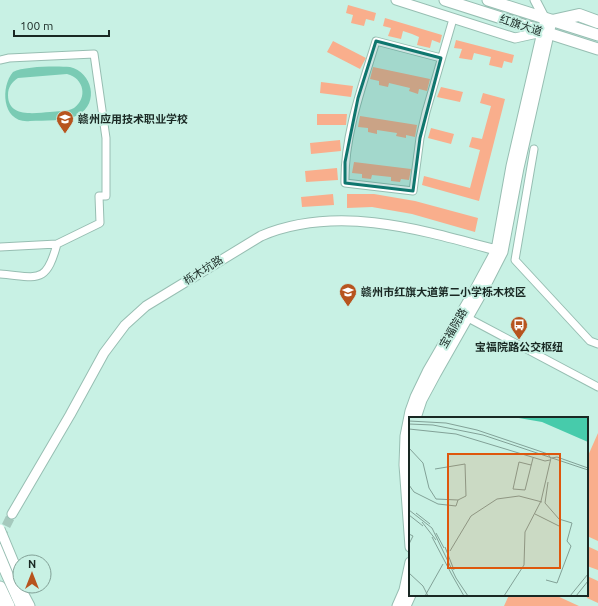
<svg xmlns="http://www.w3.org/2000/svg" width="598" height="606" font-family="Ubuntu,'Noto Sans SC',sans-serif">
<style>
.green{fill:#7acbb4;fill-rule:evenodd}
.building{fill:#f9ae8c}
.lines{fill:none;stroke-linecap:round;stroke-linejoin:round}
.secondary-tunnel{stroke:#a5c9bd;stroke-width:9;stroke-dasharray:9 4.5;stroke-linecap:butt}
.street-casing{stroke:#97beb2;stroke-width:9}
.secondary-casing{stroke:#97beb2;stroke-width:11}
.primary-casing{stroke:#97beb2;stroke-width:13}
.highway-casing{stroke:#97beb2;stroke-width:14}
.street{stroke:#fff;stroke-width:7}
.secondary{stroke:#fff;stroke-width:9}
.primary{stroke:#fff;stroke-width:11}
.highway{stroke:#fff;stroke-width:12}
.secondary-bridge-casing{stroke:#97beb2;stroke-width:11;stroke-linecap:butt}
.secondary-bridge{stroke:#fff;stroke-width:9}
.marked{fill:#0f766e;fill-opacity:0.2;stroke:#0f766e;stroke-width:3;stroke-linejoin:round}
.labels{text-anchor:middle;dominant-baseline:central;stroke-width:4;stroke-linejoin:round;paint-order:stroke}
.street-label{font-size:11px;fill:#192823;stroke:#c8f1e4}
.poi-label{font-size:11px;font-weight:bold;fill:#192823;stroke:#c8f1e4;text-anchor:start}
.inset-road{fill:none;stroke:#82a197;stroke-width:1}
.view{fill:#de570d;fill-opacity:0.15;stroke:#de570d;stroke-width:2}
.inset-edge{fill:none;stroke:#192823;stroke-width:2}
</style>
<rect width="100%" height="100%" fill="#c8f1e4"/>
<path class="green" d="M70,67C92,72 100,103 78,115C65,122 44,120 30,121C2,124 0,87 13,72C24,66 57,66 70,67ZM67,74C84,78 88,98 74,108C67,112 57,111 50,112C35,113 8,118 8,95C8,87 12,82 18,78Z"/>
<path class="building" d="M348,5L376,13L374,21L366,19L364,26L351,23L353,15L346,13Z
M385,18L442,35L440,43L432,40L430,48L417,45L419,37L412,34L403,31L401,39L388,36L391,28L383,26Z
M456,40L514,55L512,63L504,61L502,68L489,65L491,57L474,53L472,60L459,58L462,49L454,48Z
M333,41L366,58L360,69L327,52Z
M373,67L430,79L427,91L419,89L418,94L409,91L410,88L389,83L388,87L379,85V81L370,79Z
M321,82L353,86L351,97L320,93Z
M441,87L463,92L460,102L437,97Z
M483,93L505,99L479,201L422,185L424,176L470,188L480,150L469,147L472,137L482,139L491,106L480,103Z
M317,114H347L346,125H317Z
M360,116L417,125L415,137L406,135V138L396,136L397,133L377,130V134L368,132V128L358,127Z
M431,128L454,134L451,144L428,138Z
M340,140L341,151L311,154L310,143Z
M354,162L411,169L409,180L401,179L400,182L391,181V177L372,175L371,179L362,178V174L352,173Z
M337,168L338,180L306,182L305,171Z
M333,194L334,205L302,207L301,197Z
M347,194H374L415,201L478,218L475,232L412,214L372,207L347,208Z
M598,433V541L587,536V458Z
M587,546L598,551V570L587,566Z
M587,576L598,581V603L587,598Z
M509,595H555L579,606H504Z"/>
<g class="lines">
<path class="secondary-tunnel" d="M0,538L12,514"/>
<defs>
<path id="street" d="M441,58L376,41C362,87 344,135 345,183L413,191L420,138L426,112L453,19
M0,60L9,58L94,54L106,138V196H99L100,223L57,244C46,285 38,277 0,274
M534,149L515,260L590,341L598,344
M0,247L57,244
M468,318L598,387"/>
<path id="secondary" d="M396,0L515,38L542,32
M416,418L422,400L436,374L482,293L503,252L519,168L552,21
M12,514L70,415L104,353L125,325L146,306L261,236C339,203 426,231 503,252
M410,547L404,465L405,436L410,411L415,397L428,370L475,289L496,250L511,166L545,19L535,0
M0,604L1,606
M397,606L404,590L410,562
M406,606L411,595"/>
<path id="primary" d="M445,0L598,49
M488,0L598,35
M0,544L10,566
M0,587L9,606
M19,587L29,606"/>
<path id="highway" d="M552,21L579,15L598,22
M0,557L22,606"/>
</defs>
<use href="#street" class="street-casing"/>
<use href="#secondary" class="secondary-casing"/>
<use href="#primary" class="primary-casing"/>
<use href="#highway" class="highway-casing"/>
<use href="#street" class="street"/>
<use href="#secondary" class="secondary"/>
<use href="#primary" class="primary"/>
<use href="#highway" class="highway"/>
<defs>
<path id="secondary-bridge" d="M0,529L20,577"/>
</defs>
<use href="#secondary-bridge" class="secondary-bridge-casing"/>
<use href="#secondary-bridge" class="secondary-bridge"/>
</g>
<path class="marked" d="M376,41L441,58L420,138L413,191L345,183V162L358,98Z"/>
<defs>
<symbol id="school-pin" viewBox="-11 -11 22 30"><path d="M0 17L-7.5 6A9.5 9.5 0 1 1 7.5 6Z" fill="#b7541e" stroke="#c8f1e4"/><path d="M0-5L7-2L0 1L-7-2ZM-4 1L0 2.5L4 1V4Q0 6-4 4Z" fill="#fff"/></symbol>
<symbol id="bus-pin" viewBox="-11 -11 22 30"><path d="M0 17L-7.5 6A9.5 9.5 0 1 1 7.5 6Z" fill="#b7541e" stroke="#c8f1e4"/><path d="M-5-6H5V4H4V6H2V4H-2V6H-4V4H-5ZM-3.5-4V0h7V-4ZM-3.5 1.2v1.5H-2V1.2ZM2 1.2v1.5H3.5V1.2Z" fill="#fff"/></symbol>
</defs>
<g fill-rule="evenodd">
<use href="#school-pin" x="55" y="109" width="20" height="27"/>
<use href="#school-pin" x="338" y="282" width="20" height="27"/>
<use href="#bus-pin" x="509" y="315" width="20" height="27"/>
</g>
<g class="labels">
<g class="street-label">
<text transform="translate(521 25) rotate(18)">红旗大道</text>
<text transform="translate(203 270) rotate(-32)">栎木坑路</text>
<text transform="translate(453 328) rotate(-60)">宝福院路</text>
</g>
<g class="poi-label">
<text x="78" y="119">赣州应用技术职业学校</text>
<text x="361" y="292">赣州市红旗大道第二小学栎木校区</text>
<text x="519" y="347" text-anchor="middle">宝福院路公交枢纽</text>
</g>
</g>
<g transform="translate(409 417)">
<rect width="179" height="179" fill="#c8f1e4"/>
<path d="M104,0H179V25L133,5Z" fill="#47cbab"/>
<path class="inset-road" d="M0,4L37,6L68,13L139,37L141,40M0,7L24,8L74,18L179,53M0,12L47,17L136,44L141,43M0,31L14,46L20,71L27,82L49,83M143,41L148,40L179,51M122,48L110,45L104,72L116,73L124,41M0,68L5,75L29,87L47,89L49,83L57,79L56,47L26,52M0,93L23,111L47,161L59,179M7,96L21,107M126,97L152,110M0,98L14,109M13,105L27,123M27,116L35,131M0,117L4,119L0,127M23,120L43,158M36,130L45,153M41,134L62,99L88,82L110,79L133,85M0,156L14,169L19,179M43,158L55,179M137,163L148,166L162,129L158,124L163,106L150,102L136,86L139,65M16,179L34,147M95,179L115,148L116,115L132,84L142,41M161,179L179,157M167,179L179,164"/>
<path class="view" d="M39,37H151V151H39Z"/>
<rect width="179" height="179" class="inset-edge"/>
</g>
<g transform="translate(32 574)"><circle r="19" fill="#c8f1e4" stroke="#82a197"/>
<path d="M0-3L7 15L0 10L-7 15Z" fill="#b7541e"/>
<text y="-6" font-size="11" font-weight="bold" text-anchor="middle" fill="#192823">N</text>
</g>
<path d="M14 30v6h95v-6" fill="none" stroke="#192823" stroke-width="2"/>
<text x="20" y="30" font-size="12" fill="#192823" stroke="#c8f1e4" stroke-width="3" paint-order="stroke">100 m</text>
</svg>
